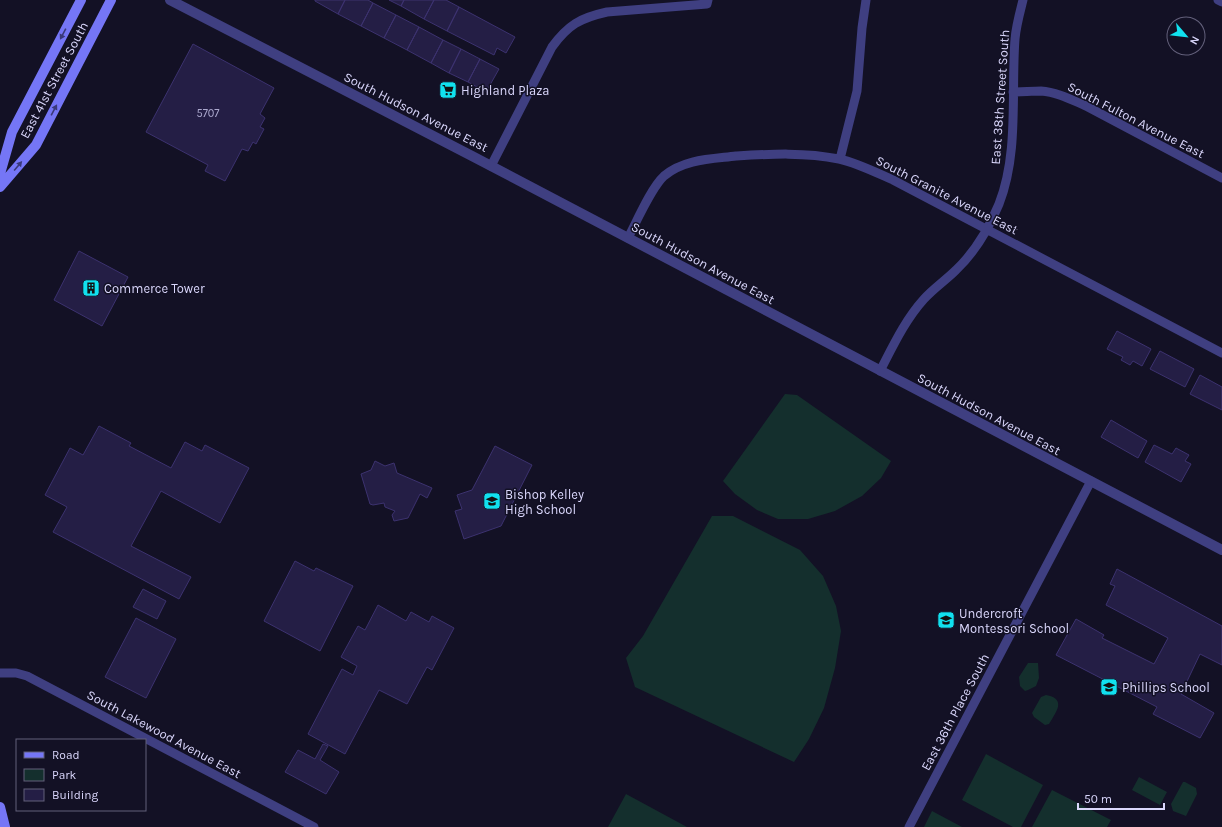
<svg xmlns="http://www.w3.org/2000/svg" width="1222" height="827" font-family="Karla,sans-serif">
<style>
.green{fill:#142f2d}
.building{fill:#241e45;stroke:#3c326f}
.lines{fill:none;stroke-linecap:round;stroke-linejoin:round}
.minor{stroke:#3f3f81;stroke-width:9}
.tertiary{stroke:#3f3f81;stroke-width:10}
.secondary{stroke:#7576f6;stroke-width:10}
.oneway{fill:#3a3979}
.labels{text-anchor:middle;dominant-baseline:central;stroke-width:3;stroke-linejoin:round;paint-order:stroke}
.number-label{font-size:11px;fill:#aca9ce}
.street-label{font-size:13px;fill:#dad7fc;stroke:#131125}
.poi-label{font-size:13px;fill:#dad7fc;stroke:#131125;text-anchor:start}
</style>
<rect width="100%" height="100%" fill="#131125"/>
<path class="green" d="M785,394L797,395L891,461L881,478L862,496L835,511L808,519H778L757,510L735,494L723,481Z
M712,516H733L800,550L823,576L836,606L841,631L835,668L824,708L809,739L794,762L635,687L626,658L643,636Z
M1028,663H1038L1039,678L1036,686L1028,690L1025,691L1020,686L1019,677Z
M1046,695C1067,699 1056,712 1049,724L1045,725L1034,717L1032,713L1041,697Z
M986,754L1043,785L1021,827H1013L962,800Z
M1139,777L1167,792L1160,805L1132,790Z
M1183,782H1185L1196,788L1197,794L1186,816L1173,811L1171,804Z
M1052,790L1111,820L1107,827H1032Z
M626,794L687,827H608Z
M932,811L962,827H924Z"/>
<path class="building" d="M315,0H345L338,14L315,1Z
M345,0H368L373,3L361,26L338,14Z
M389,0H404L401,6Z
M404,0H434L424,19L401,6Z
M434,0H446L459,7L447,31L424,19Z
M373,3L396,15L384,38L361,26Z
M459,7L515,37L506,53L497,48L494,55L447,31Z
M396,15L419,27L407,50L384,38Z
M419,27L443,40L431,63L407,50Z
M443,40L461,49L449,73L431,63Z
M193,44L274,88L260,114L265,118L260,127L264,129L256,144L253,142L248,151L242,149L225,181L205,171L208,165L146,132Z
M461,49L480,59L468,82L449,73Z
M480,59L499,69L486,92L468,82Z
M79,251L128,277L102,326L54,300Z
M1117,331L1151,349L1142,366L1133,361L1130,365L1121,360L1123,357L1107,349Z
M1160,351L1194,369L1185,387L1150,369Z
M1200,375L1222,387V410L1190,394Z
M1111,420L1147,441L1138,458L1101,437Z
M99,426L131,443L129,446L171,468L185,442L202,451L205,445L249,468L220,523L161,491L131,546L191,577L179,599L53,532L67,507L45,495L70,448L83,455Z
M1154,445L1172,454L1176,448L1189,455L1185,461L1191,464L1181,482L1145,462Z
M495,446L532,465L501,526L464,539L455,511L462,509L457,495L472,490Z
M375,461L385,466L394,463L397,473L432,488L427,498L420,494L408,518L394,521L392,515L395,511L385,507L384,503L373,505L370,504L361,474L371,470Z
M295,561L314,571L316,568L353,586L320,651L264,621Z
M1117,569L1222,626V665L1200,654L1181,694L1214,713L1200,738L1153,714L1157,707L1056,655L1076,619L1104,635L1102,638L1154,664L1168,638L1106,605L1115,586L1110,584Z
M143,589L166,601L157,619L133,607Z
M378,605L406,621L411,612L429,622L432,616L454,628L432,670L427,667L407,704L379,690L345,754L308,734L342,669L353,675L357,666L341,657L358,626L365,630Z
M136,618L176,639L146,698L105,677Z
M323,744L328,746L320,760L339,772L326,794L285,772L298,750L315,759Z"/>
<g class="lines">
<path class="minor" d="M1218,0L1222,2
M1013,92C1022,92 1032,91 1041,91C1057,92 1072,100 1086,106L1222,178
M840,159L857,91L862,28L866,0
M491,166L552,47C568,25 580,18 607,12L707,4L708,0
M628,238C637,221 651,188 664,176C684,159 712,159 736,156C771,154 805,152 839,159C857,163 875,172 893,180L1222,353
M880,371C893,346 905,320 924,299C934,288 946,280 956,270C974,253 989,228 999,204C1019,153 1011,93 1015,39C1016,26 1020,12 1023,0
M0,673H16L27,676L314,827
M909,827L1091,481"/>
<path class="tertiary" d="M170,0L472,156L1222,550"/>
<path class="secondary" d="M0,174L12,132L81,0
M0,187L36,145L111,0
M0,807L5,827"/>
</g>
<defs><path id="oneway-solid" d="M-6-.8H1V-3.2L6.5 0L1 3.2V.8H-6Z"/></defs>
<g class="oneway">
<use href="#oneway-solid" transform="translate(63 34) rotate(118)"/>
<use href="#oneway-solid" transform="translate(54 110) rotate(-62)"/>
<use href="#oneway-solid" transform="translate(18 166) rotate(-50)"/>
</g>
<defs>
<symbol id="supermarket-square" viewBox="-11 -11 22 22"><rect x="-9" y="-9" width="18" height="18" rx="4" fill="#11e1ef" stroke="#131125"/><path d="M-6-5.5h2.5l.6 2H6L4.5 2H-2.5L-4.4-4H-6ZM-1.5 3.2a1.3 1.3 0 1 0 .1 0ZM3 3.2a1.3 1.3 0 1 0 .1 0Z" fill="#111"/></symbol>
<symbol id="building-square" viewBox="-11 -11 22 22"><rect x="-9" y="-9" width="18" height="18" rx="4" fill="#11e1ef" stroke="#131125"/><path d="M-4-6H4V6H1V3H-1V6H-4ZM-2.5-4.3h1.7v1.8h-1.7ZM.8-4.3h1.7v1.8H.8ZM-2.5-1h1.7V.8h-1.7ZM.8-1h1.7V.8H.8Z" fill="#111"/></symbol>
<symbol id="school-square" viewBox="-11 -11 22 22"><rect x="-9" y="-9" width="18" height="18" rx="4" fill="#11e1ef" stroke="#131125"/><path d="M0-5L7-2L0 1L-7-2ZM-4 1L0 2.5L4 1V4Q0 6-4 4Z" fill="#111"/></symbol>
</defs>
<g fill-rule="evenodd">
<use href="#supermarket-square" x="438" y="80" width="20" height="20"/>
<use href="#building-square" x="81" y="278" width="20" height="20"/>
<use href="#school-square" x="482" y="491" width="20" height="20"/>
<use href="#school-square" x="936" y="610" width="20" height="20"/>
<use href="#school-square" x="1099" y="677" width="20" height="20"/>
</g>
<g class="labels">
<g class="number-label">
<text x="208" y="113">5707</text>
</g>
<g class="street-label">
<text transform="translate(54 80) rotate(-62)">East 41st Street South</text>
<text transform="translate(1000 97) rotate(-86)">East 38th Street South</text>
<text transform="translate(416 112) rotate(27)">South Hudson Avenue East</text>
<text transform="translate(1136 120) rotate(27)">South Fulton Avenue East</text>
<text transform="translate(947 195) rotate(27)">South Granite Avenue East</text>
<text transform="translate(703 263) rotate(28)">South Hudson Avenue East</text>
<text transform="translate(989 414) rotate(28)">South Hudson Avenue East</text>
<text transform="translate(955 712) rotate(-62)">East 36th Place South</text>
<text transform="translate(164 734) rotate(28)">South Lakewood Avenue East</text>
</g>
<g class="poi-label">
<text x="461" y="90">Highland Plaza</text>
<text x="104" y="288">Commerce Tower</text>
<text x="505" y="494">Bishop Kelley<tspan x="505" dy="15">High School</tspan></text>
<text x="959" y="613">Undercroft<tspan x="959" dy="15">Montessori School</tspan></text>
<text x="1122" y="687">Phillips School</text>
</g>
</g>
<rect x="16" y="739" width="130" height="72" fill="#131125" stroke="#63607b"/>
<rect x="24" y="752" width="20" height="6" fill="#7576f6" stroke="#63607b"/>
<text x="52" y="759" font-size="12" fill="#dad7fc">Road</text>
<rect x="24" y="769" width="20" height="12" fill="#142f2d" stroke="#63607b"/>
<text x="52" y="779" font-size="12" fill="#dad7fc">Park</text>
<rect x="24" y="789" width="20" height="12" fill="#241e45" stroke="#63607b"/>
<text x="52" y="799" font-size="12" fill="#dad7fc">Building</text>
<g transform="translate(1186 36) rotate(118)"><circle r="19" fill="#131125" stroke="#63607b"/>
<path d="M0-3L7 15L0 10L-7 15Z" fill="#11e1ef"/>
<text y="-6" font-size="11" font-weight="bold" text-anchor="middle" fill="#dad7fc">N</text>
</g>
<path d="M1078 803v6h86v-6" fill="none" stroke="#dad7fc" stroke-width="2"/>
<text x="1084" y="803" font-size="12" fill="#dad7fc" stroke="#131125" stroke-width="3" paint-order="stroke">50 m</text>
</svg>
